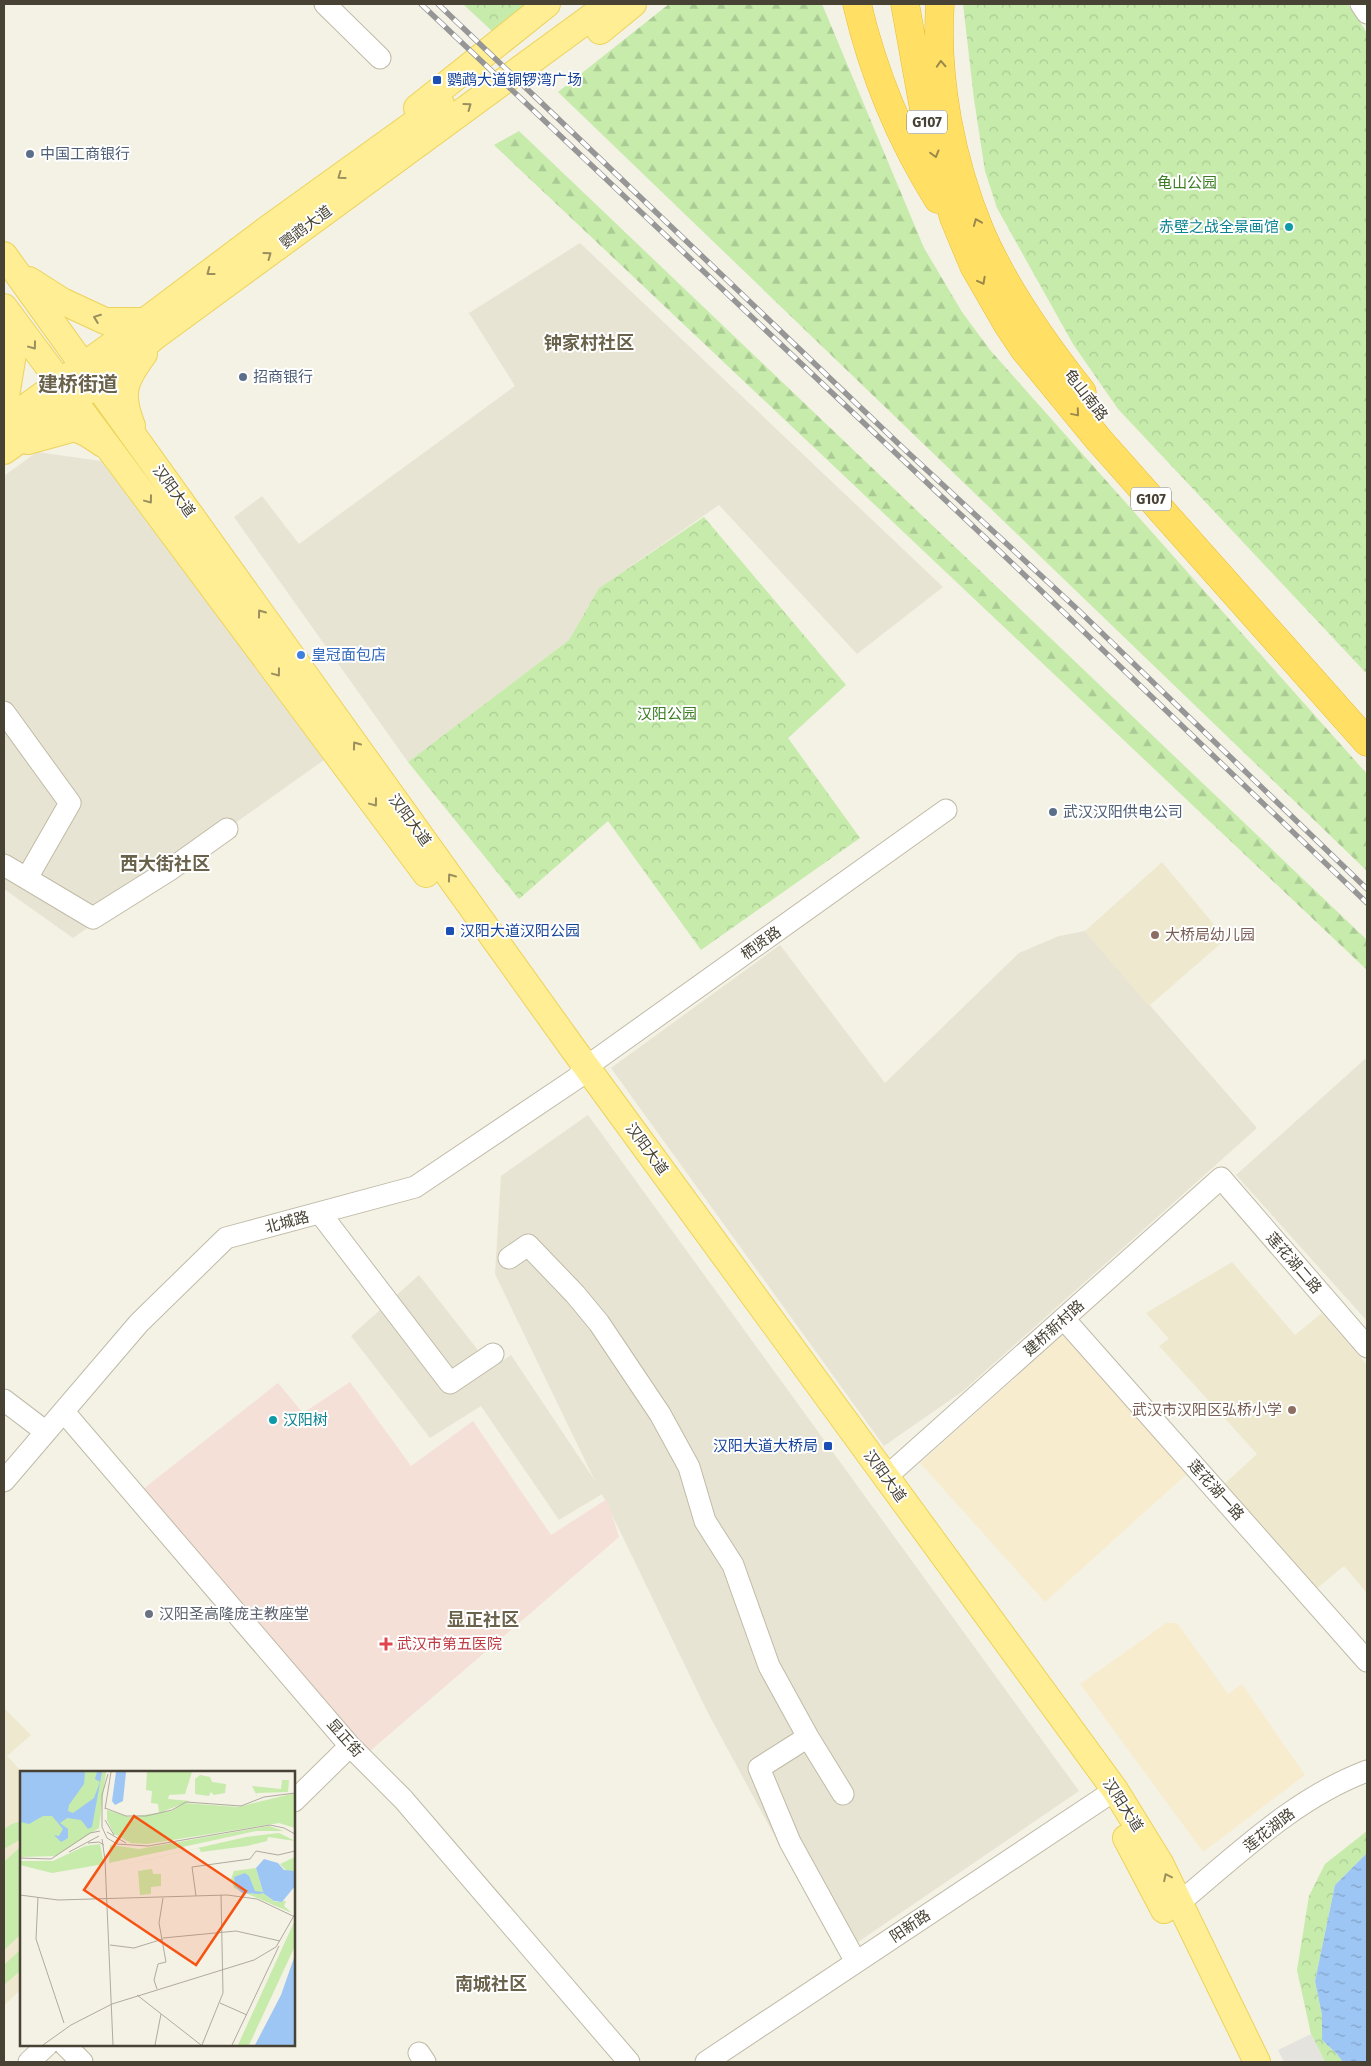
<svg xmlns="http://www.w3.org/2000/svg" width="1371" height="2066" font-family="'Fira Sans','Noto Sans SC',sans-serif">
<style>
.residential{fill:#e8e4d3}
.commercial{fill:#f8eccf}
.education{fill:#eee9ce}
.medical{fill:#f5e0d8}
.forest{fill:url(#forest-firs)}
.park{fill:url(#park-crowns)}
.pitch{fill:#c6ebab}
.parking{fill:#e4e3de}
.water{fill:url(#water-ripples)}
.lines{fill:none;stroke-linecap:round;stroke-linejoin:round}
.minor-casing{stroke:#c0bba7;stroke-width:23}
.major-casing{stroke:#ecd35b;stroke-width:28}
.highway-casing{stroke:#e8bb2b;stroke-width:29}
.minor{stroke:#fff;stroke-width:21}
.major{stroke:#ffee93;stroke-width:26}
.highway{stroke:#ffe065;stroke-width:28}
.rail-casing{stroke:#969696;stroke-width:5.5}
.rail{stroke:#fff;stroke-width:4;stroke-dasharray:11;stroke-linecap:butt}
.oneway{stroke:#9a894a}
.oneway2{stroke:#9a8f5f}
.transit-dot{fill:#1a4fb4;stroke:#fff;stroke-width:2}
.service-dot{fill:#5c6f8a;stroke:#fff;stroke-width:2}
.culture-dot{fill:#0f9aa8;stroke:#fff;stroke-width:2}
.shop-dot{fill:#3f7fe0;stroke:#fff;stroke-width:2}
.education-dot{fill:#8d6e63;stroke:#fff;stroke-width:2}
.worship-dot{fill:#6b7280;stroke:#fff;stroke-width:2}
.health-dot{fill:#e0444e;stroke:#fff;stroke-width:2}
.labels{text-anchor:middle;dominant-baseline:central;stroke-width:4;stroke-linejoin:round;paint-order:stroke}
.shield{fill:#fff;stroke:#7e7b71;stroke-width:1}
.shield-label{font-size:14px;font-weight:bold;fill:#474234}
.transit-label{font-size:15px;fill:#164399;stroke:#fff;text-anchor:start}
.service-label{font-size:15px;fill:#4e5e75;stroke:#fff;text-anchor:start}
.park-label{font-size:15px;fill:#3a7d23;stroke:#fff}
.street-label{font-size:15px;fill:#474234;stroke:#fff}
.culture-label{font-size:15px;fill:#0d838f;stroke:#fff;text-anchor:end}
.shop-label{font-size:15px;fill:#366cbe;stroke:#fff;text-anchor:start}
.education-label{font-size:15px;fill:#785e54;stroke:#fff;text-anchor:start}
.worship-label{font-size:15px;fill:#5b616d;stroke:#fff;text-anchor:start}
.health-label{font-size:15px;fill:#be3a42;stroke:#fff;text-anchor:start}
.quarter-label{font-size:18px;font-weight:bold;fill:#6a624b;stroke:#fff}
.district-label{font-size:20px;font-weight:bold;fill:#6a624b;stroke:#fff}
.inset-road{fill:none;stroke:#afab9e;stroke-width:1}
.view{fill:#f65313;fill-opacity:0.15;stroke:#f65313;stroke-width:2.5}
.inset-edge{fill:none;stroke:#474234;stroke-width:2.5}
</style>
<defs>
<pattern id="forest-firs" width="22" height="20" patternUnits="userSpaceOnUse" patternTransform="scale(1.25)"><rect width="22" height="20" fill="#c6ebab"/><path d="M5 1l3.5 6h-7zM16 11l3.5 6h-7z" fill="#abcb94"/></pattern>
<pattern id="park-crowns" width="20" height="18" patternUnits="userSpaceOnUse" patternTransform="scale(1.25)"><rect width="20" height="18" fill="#c6ebab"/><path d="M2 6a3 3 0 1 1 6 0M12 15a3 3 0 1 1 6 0" fill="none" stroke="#abcb94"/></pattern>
<pattern id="water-ripples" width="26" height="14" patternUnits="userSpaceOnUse" patternTransform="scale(1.25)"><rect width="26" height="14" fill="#9dc6f5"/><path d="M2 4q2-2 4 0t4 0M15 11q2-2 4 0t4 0" fill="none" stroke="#82a2c7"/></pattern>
</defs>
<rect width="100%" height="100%" fill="#f4f1e5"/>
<path class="residential" d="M580,243L943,587L857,654L719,505L599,588L569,640L408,762L234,517L262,496L299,544L515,386L469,313Z
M37,452L101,461L324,760L73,938L4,889V476Z
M1085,931L1257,1128L963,1391L884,1446L611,1068L780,945L885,1083L1019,953L1059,936Z
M1365,1059L1367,1061V1321L1236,1175Z
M588,1115L1079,1791L839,1955L707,1711L602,1494L559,1520L481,1406L430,1438L351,1336L419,1275L492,1368L511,1355L595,1481L495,1274L501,1176Z"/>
<path class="commercial" d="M1065,1333L1190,1471L1045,1602L920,1463Z
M1166,1623H1177L1228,1694L1242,1684L1305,1775L1203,1852L1080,1684Z"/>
<path class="education" d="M1162,862L1226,939L1149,1006L1085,931Z
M1232,1262L1295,1335L1322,1313L1367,1365V1591L1366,1592L1344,1566L1315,1590L1222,1486L1257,1454L1159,1346L1169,1339L1146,1313Z
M4,1708L31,1735L7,1756L22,1772L21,1989L4,2006Z"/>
<path class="medical" d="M350,1382L411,1466L473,1421L551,1535L607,1499L619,1537L370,1751L142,1490L278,1383L303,1413Z"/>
<path class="forest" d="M669,4H822L924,248L962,312L990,350L1367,774V871L558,92Z
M519,131L1367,940V970L494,145Z"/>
<path class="park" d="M463,4H530L493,32Z
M963,4H1348L1367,33V674L1118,409L1073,344L997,208L985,171L974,99Z
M704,517L846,685L788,738L860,838L701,950L608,821L519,899L408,762L569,640L599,588Z
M1367,1831V1853L1335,1885L1315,1981L1322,2015V2040L1336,2053L1343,2062H1325L1311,2034L1297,1970L1309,1896L1325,1864Z"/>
<path class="pitch" d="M21,1821V1839L4,1849V1829L12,1824Z
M21,1846V1934L4,1950V1862Z
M21,1949V1970L4,1985V1965Z"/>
<path class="parking" d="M1311,2034L1325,2062H1284L1278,2050Z"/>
<path class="water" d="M1367,1853V2062H1343L1336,2053L1322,2040V2015L1315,1981L1335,1885Z"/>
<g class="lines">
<defs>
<path id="minor" d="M325,4L380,58
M1361,4L1367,13
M4,712L70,803L27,878
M4,865L93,918L171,869L227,829
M320,1213L450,1383L493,1354
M509,1258L528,1245L575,1294L599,1323L660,1414L689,1467L705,1521L733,1565L769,1666L808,1737L759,1768L790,1842L856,1962
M1064,1319L1367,1661
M4,1400L46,1432
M64,1412L350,1746L403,1799L629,2062
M886,1477L1221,1178L1367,1347
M4,1481L139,1323L226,1238L415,1187L577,1078L586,1067L946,810
M808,1737L843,1794
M294,1801L350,1746
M1179,1903C1238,1854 1295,1798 1367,1771
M65,2045L82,2062
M419,2053L425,2062
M29,2062L47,2045
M706,2062L1115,1790"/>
<path id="major" d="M600,31L633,4
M417,108L547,4
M4,255L574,1050L1115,1790L1160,1863L1257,2062
M29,280L62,301L105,321H145
M4,307L426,874
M4,322L13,354L4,409
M4,423L145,321L266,230L441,104
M132,426C119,393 124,381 144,354
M28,441L75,428L88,434L103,444
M4,451L74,401L157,335L609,4
M1126,1838L1164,1910"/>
<path id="highway" d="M857,4C873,72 901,140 938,199
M905,4L925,115L954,218L974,266L1008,325L1024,349L1099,440L1367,742
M940,4C935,80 951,161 980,231C1004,287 1044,344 1082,392"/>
</defs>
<use href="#minor" class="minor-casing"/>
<use href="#major" class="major-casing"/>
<use href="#highway" class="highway-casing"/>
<use href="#minor" class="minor"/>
<use href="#major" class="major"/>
<use href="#highway" class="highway"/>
<defs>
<path id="rail" d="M421,4L1033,583L1367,903
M438,4L903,448L1076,608L1367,889"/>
</defs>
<use href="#rail" class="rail-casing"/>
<use href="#rail" class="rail"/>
</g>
<defs><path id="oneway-chevron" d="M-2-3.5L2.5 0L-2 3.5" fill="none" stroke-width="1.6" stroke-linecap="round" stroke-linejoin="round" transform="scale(1.25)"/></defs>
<g class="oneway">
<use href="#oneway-chevron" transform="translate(941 64) rotate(-93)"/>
<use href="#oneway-chevron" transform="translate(935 154) rotate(75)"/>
<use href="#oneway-chevron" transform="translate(977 222) rotate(-112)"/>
<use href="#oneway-chevron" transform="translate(982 281) rotate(62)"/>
<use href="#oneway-chevron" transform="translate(1076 413) rotate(50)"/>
</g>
<g class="oneway2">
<use href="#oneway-chevron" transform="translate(468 106) rotate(-36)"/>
<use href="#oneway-chevron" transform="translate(341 176) rotate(144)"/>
<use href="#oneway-chevron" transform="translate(268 255) rotate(-36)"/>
<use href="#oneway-chevron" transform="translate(210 272) rotate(143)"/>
<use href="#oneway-chevron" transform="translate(97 318) rotate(-159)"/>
<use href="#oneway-chevron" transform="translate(33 346) rotate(53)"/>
<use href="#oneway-chevron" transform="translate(149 500) rotate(53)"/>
<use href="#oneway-chevron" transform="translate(261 613) rotate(-126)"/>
<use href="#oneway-chevron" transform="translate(277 673) rotate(53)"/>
<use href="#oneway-chevron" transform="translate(356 745) rotate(-126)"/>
<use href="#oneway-chevron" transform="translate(374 803) rotate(53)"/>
<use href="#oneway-chevron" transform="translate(451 877) rotate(-126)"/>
<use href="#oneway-chevron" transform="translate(1167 1877) rotate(-116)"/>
</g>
<g class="transit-dot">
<rect x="432" y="75" width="10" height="10" rx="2.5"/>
<rect x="445" y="926" width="10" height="10" rx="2.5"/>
<rect x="823" y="1441" width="10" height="10" rx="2.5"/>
</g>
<g class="service-dot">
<circle cx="30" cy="154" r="5"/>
<circle cx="243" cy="377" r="5"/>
<circle cx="1053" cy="812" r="5"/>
</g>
<g class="culture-dot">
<circle cx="1289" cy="227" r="5"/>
<circle cx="273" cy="1420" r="5"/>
</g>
<circle class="shop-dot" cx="301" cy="655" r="5"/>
<g class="education-dot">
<circle cx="1155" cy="935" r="5"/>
<circle cx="1292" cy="1410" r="5"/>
</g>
<circle class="worship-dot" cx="149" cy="1614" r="5"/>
<path class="health-dot" d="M383.5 1636.5h5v5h5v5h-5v5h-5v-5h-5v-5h5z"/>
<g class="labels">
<g class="shield">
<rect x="907" y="110.5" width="40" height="23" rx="4"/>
<rect x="1131" y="487.5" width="40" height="23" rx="4"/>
</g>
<g class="shield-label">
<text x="927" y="122">G107</text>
<text x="1151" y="499">G107</text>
</g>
<g class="transit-label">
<text x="447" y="80">鹦鹉大道铜锣湾广场</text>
<text x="460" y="931">汉阳大道汉阳公园</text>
<text x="818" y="1446" text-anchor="end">汉阳大道大桥局</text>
</g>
<g class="service-label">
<text x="40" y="154">中国工商银行</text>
<text x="253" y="377">招商银行</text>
<text x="1063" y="812">武汉汉阳供电公司</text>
</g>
<g class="park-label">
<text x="1187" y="183">龟山公园</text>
<text x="667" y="714">汉阳公园</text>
</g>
<g class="street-label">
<text transform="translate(306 227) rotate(-37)">鹦鹉大道</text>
<text transform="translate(1086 395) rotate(52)">龟山南路</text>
<text transform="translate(174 491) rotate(54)">汉阳大道</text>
<text transform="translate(410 820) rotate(54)">汉阳大道</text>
<text transform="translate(761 943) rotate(-36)">栖贤路</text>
<text transform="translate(647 1149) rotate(54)">汉阳大道</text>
<text transform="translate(287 1222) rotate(-15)">北城路</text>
<text transform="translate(1294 1263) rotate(49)">莲花湖二路</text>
<text transform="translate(1054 1328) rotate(-42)">建桥新村路</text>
<text transform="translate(885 1476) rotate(54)">汉阳大道</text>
<text transform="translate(1216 1490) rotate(48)">莲花湖一路</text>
<text transform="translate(345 1738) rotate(48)">显正街</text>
<text transform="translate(1123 1805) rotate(57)">汉阳大道</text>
<text transform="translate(1269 1830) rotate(-38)">莲花湖路</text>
<text transform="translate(910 1926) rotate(-34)">阳新路</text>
</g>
<g class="culture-label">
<text x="1279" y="227">赤壁之战全景画馆</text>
<text x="283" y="1420" text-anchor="start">汉阳树</text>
</g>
<g class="shop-label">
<text x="311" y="655">皇冠面包店</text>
</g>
<g class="education-label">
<text x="1165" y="935">大桥局幼儿园</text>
<text x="1282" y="1410" text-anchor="end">武汉市汉阳区弘桥小学</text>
</g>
<g class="worship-label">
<text x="159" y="1614">汉阳圣高隆庞主教座堂</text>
</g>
<g class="health-label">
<text x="397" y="1644">武汉市第五医院</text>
</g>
<g class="quarter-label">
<text x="589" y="343">钟家村社区</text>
<text x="165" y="864">西大街社区</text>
<text x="483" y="1620">显正社区</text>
<text x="491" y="1984">南城社区</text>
</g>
<g class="district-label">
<text x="78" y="384">建桥街道</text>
</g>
</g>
<g transform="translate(20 1771)">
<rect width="275" height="275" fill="#f4f1e5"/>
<path d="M262,9H269L268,21L236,22L238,27L232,15L261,18Z" fill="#c6ebab"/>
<path d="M127,1H172L165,23L149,24L148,28L170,30L139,42L138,33L131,32L132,20L126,19ZM180,4L190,6L192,11L206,13L205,22L194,24L191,21L189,25L175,23V8ZM249,55L264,60H236L89,92L90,74L119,78ZM259,62L275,70L248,66L247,70L227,75L181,81L179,77L90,97L226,66Z" fill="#c6ebab"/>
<path d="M0,1H86L79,57L36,85L0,86ZM275,22V57L259,52L127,73L111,72L94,63L87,49V39L109,46L152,40L164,32L218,36ZM80,73L84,93L32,102L0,94V90H33L65,75ZM275,86V109L260,93ZM236,97L243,122L255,131L266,130L264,135L272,142L214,117L211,108L214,100ZM222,104L231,110L233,123L219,120L214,107ZM132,98L133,103H141V115L131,116V123L120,124L118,100ZM275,149V175L229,274H218Z" fill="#c6ebab" fill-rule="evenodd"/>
<path d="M0,1H65L64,13L49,34L48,40L53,42L74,27L80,11L75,8L77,1H82L72,56L68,58L61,49L47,47L40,52L48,58V67L41,71L34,64L39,65L43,58L32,45H23L9,53L0,51ZM96,1H106L103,30L95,34L92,30ZM244,88L258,92L264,99L275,100V115L262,131L254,130L243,122L240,123L222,122L215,115L214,106L225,102L229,105L235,120L243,121L236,97ZM275,184V274H235L261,224Z" fill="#9dc6f5"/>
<path class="inset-road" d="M88,3L82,24V56L87,67L97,73L128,75L250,54L264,57L275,63M85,37L106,45H126L152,39L166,31L221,35L244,26L275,22M85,38L91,1M85,49L94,64M87,61L106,72M82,68L85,89L93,274M68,72L79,71L84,74M49,81L79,65M0,87L31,88L70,62L80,60M0,124L38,129L207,124L237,128L275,146M176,125L172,96L230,88L236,80L258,84L275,80M18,126L16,168L44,252M143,167L216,160L260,170M90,174L114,177L143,168M137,218L134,209L138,193L146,191L139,152L143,127M117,224L181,274M200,232L227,244M92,233L234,189L256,176L275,143M23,274L51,254L92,233M135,274L141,243M182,274L203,222L201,124M212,274L259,175"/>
<path class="view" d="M114,45L226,120L176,194L64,119Z"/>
<rect width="275" height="275" class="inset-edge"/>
</g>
<rect width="1371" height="2066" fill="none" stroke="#474234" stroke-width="10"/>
</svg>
